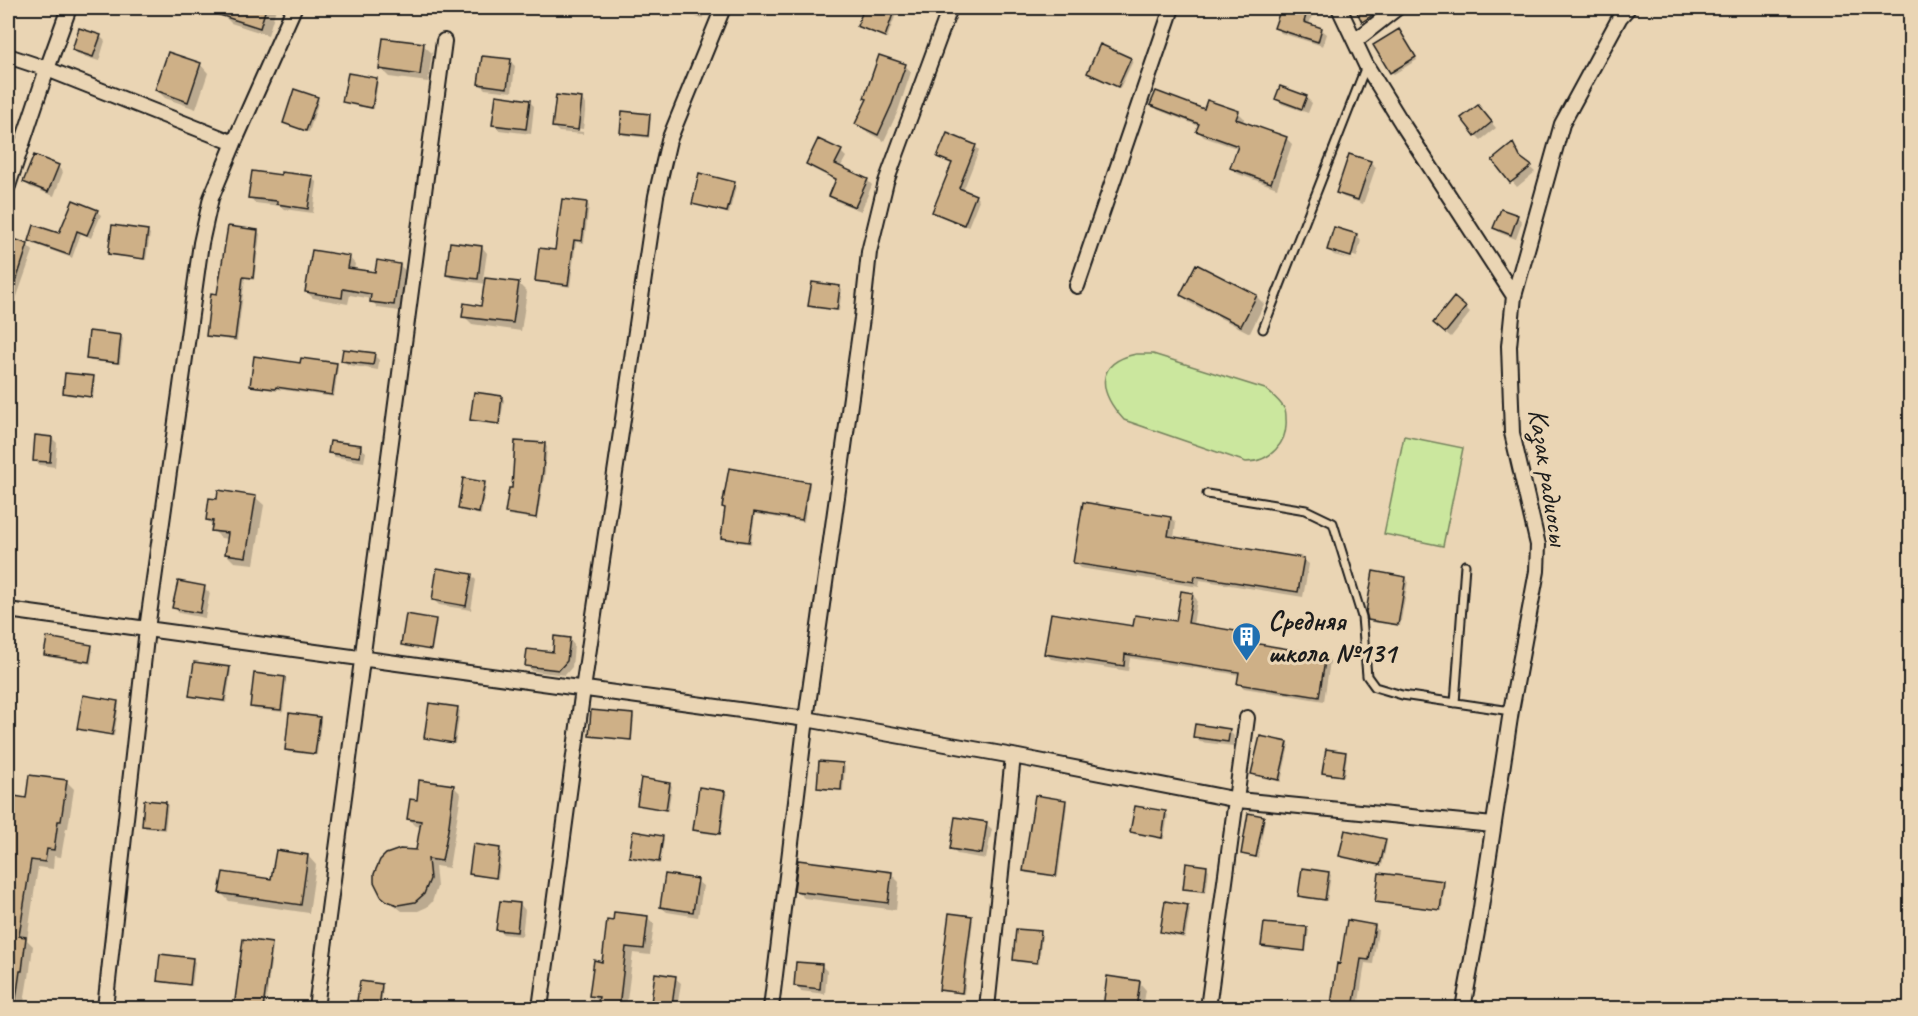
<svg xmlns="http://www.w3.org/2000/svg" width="1918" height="1016" font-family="Caveat,sans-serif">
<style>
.green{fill:#cbe79e;stroke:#74825d;stroke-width:1.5}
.shadow{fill:#0003}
.building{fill:#ceb087;stroke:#1c1c1c;stroke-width:1.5}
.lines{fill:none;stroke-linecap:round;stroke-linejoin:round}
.lane-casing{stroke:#1c1c1c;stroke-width:11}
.street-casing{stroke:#1c1c1c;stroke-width:18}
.lane{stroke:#ead5b4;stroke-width:7}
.street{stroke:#ead5b4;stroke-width:14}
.labels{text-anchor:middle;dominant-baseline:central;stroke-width:6;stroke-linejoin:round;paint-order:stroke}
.street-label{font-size:28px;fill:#1c1c1c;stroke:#ead5b4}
.poi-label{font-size:28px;font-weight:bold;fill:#1c1c1c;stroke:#ead5b4;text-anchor:start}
</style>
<rect width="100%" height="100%" fill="#ead5b4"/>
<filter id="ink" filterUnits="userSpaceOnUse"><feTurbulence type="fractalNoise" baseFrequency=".0167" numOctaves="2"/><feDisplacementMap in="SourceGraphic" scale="12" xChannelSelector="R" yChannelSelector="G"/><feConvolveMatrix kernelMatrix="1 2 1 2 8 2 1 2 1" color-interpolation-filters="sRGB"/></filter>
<g filter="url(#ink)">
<path class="green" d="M1136,354H1153L1265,389C1272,395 1281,401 1285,410C1286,412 1286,416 1286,419C1288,443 1270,462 1246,462L1124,420C1099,393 1093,363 1136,354Z
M1404,436L1463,448L1443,546L1384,534Z"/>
<path class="shadow" d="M225,8H275L276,9L268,35L231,23L223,15Z
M674,8H706L702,19Z
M866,8H881L896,14L887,38L859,26Z
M902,8H922L920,15Z
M1283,8H1300L1307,10L1312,15L1309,25L1321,29L1327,34L1323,46L1281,33L1276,28Z
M1356,8H1384L1387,14L1369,26L1364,21Z
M1401,33L1417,60L1394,74L1391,72Z
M100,36L105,41L99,61L79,55L74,50Z
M423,45L432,53L428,82L389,77L380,68Z
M1130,59L1133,61L1120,88L1088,73Z
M510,61L515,66L512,92L485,89L480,84Z
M200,64L208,73L196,109L165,98L157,90Z
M905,65L911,72L898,111L884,141L863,130L856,124Z
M376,79L378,81L374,109L346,104L344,102Z
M1306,97L1312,103L1308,113L1282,104L1277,99Z
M317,98L319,100L309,132L284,123Z
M581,99L586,104L583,129L557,126V129L583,132V134L559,132L553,126Z
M529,101L534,106L531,134L499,130L494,124Z
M1152,104L1205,111L1238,112L1244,118L1243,123L1286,138L1292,144L1277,188L1238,174L1232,168L1239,149L1204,137L1198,131L1199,126L1158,110Z
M1483,112L1496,128L1481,140L1476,135Z
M649,116L651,118L649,138L624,135L622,133Z
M1513,145L1518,150L1524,162L1535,172L1517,187L1494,160Z
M975,146L979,150L963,191L975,196L979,200L968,227L938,215L934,211L953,165L943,160L939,157Z
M841,152L846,157L840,168L867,180L872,185L861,211L836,201L831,195L837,181L813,169L808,164Z
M1370,162L1376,167L1363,204L1343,197L1338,192Z
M58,167L63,172L54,196L30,187L25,182Z
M312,178L317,183L313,213L284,209L280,206L255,203L250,197Z
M734,184L736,186L729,214L696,205L694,203Z
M587,203L589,206L584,243L576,242L570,287L538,282L536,280L557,252Z
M97,212L101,215L91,238L81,233L72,258L34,244L30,241L60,235Z
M1517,216L1522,222L1516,239L1500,233L1495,228Z
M113,227L148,232L150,234L146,260L111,255L109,253Z
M258,232L260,234L254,280L245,278L237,341L210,337L207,335Z
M1356,235L1361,240L1357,257L1333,250V253L1356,261L1334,255L1329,250Z
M8,239L28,246L33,251L9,319L12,321L8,331Z
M482,247L487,253L483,279L518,283L527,292L521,331L472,324L464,316L482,307L486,284L453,279L448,274Z
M349,257L355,264L354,270L376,274L399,265L406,271L400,311L378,308L372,301V299L350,295L348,304L313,298L307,292Z
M839,287L842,289L839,311L812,308L810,305Z
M1182,295L1256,296L1264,304L1250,333L1190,303Z
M1465,308L1470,313L1451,337L1440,328Z
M121,336L123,339L120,364L90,361L88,358Z
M374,355L379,360L378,370L348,365L343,360Z
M302,365H336L338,367L334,397L277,389V391L254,387L252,385Z
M93,378L95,380L93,398L67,395L64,393Z
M502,397L504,400L500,425L473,422L471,419Z
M52,438L57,443L55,467L40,465L34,460Z
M545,445L547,447L545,473L537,519L508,515L506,512Z
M360,447L366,452L364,462L335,457L330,452Z
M730,470L808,483L810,485L804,522L755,514L751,544L725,540L723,538Z
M484,483L486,485L481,515L461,511L459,509Z
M219,492L256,498L264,505L254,564L234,562L226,554L228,539L221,538L213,530L214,526L207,520L218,501Z
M1171,518L1176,523L1174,538L1303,559L1309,564L1303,597L1200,580L1199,587L1080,568L1074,562Z
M471,575L476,580L471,610L439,605L434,600Z
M1406,578L1408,581L1400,626L1372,622L1369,619Z
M204,588L210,593L205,618L179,613L174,607Z
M1192,594L1197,600L1193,625L1247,634L1252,639L1251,645L1325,656L1330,661L1324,701L1244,688L1239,683L1240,675L1130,658L1128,671L1051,659L1046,653L1134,628L1177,622Z
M435,620L437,622L432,651L405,647L402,644Z
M569,639L574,645L572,667L565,675L532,671L527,665L554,654Z
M91,646L93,648L91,664L48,657L46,654Z
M229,668L231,671L226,703L193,697L191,695Z
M284,678L286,680L283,712L254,709L252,706Z
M117,702L119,704L114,736L81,731L79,729Z
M457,709L460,711L455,744L428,740L425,738Z
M632,715L634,717L632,741L593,737L591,735Z
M319,719L321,721L317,755L288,752L286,749Z
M1229,731L1234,736L1233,746L1200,742L1194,736Z
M1287,743L1289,745L1281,782L1255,776L1253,774Z
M1345,753L1347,755L1344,777L1326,775L1324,772Z
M843,765L845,767L843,791L820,789L818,787Z
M66,781L74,789L68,828H66L61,857L54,856L53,869L38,867L27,940L33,946L29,978H28L23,1008H8V849L12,819L8,815V797L27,799Z
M669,784L672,786L668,811L641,807L639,805Z
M453,786L461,794L449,868L435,866L437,887L432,902L427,907L418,911H402L382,895L417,852L422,827L416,826L409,819L418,801Z
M724,792L727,794L721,835L697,832L695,830Z
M1065,801L1067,804L1058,877L1026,873L1024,871Z
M165,803L168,805L165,830L146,828L143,826Z
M1165,813L1168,815L1164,839L1134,834L1132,832Z
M1263,817L1265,819L1258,858L1245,855L1242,853Z
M986,824L992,829L986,859L957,854L951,848Z
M662,837L664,840L660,864L632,859L630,857Z
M1385,840L1387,842L1382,866L1343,858L1341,855Z
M474,846L500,850L502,852L498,879L472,875L470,873Z
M308,856L316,865L309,913L229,901L221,893L273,880Z
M1207,868L1209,870L1206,893L1187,890L1185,888Z
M1328,873L1331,875L1327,901L1302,898L1300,896Z
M891,874L899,882L896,910L804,898L796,890Z
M697,881L703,886L698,917L667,912L661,907Z
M1443,883L1445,885L1442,911L1379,903L1377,901Z
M520,904L525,910L522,936L503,934L498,929Z
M1188,907L1190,909L1185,938L1163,934L1161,932Z
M647,917L654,924L650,955L633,953L626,1008H599L600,1002L591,995L603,963Z
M971,918L973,920L964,994L943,991L941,989Z
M1374,926L1378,930L1373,964L1365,963L1358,1008H1336L1332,1005L1341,966Z
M1306,928L1309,930L1306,952L1265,948L1263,946Z
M1040,933L1042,935L1039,964L1017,962L1014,960Z
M244,941L271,944L273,947L265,1008H235Z
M193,960L195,962L192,986L160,982L158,980Z
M822,966L827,971L825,994L801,991L796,986Z
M675,978L681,983L677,1008H657L652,1003Z
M1108,978L1139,982L1146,990L1143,1008H1104Z
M361,982L381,985L383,987L381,1008H358Z
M726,1003L745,1005L748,1008H725Z
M1228,1003L1264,1008H1227Z"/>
<path class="building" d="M204,8H266L260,28L204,10Z
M864,8H895L885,37L857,26Z
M1281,8H1308L1304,22L1322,28L1318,42L1274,28Z
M1355,8H1383L1362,22Z
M79,28L101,35L93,57L72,50Z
M1399,29L1416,57L1390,73L1373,45Z
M383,38L424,43L420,75L379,69Z
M1100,44L1131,58L1118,87L1087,73Z
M168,52L201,63L188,102L155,90Z
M879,55L906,64L892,104L878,135L855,124L867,99L864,98Z
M482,56L511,59L507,88L478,84Z
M348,73L377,78L372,108L342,102Z
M1280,86L1307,96L1302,109L1275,99Z
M294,89L318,97L306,131L283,123Z
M1156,91L1204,109L1207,100L1239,111L1236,119L1287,137L1271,183L1230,168L1238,146L1196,131L1199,124L1150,105Z
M496,95L530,100L526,129L492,125Z
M556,95L582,98L578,130L552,127Z
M1478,105L1492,122L1475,136L1461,118Z
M622,111L650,114L648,136L620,133Z
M947,133L976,145L959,188L976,195L964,225L932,212L952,163L937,157Z
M818,139L842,150L835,164L868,179L855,207L829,196L836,179L806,164Z
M1513,143L1520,157L1532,166L1510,183L1492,160Z
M1349,154L1371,161L1358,200L1336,193Z
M34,155L59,165L48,192L23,182Z
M252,171L281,175V172L313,176L308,209L277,204V201L248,198Z
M699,173L735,182L727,212L692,204Z
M562,199L587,202L582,241L574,240L568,285L535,281L539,248L555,250Z
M73,200L98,210L87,235L77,231L69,255L29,241L34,225L59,233Z
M1501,209L1518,215L1511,235L1493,228Z
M112,225L148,230L144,259L108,254Z
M228,226L258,230L253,278L243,277L235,339L206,336L211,293L217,294Z
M1334,227L1357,234L1351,257L1327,250Z
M8,237L28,244L10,300H8Z
M450,242L482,246L478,279L446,275Z
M312,250L350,256L348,268L375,272L377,260L400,264L394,305L370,302L371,294L343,289L342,298L305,292Z
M1196,264L1257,295L1241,326L1180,295Z
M485,278L519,282L513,323L462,317L464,303L481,306Z
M812,282L840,286L837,310L808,306Z
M1454,297L1466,307L1445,333L1433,323Z
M89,331L121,335L118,363L86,359Z
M343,349L375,353L373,365L341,361Z
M254,356L300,363L301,358L337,363L332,395L276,387L275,389L250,386Z
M65,373L94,376L91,397L63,393Z
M474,392L502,396L499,424L470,420Z
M35,435L52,437L50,462L33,461Z
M330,441L361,445L360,457L328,453Z
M515,441L545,443L543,470L536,518L505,513L509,488H512Z
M729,468L809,482L802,520L754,512L749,542L721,538L725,508L722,507Z
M463,478L485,482L479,513L458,509Z
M218,490L256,496L246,557L225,554L228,533L211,531L213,521L206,520L209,498L217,499Z
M1083,502L1171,517L1168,536L1304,558L1298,592L1195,576L1194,582L1073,563Z
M437,568L472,574L466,606L432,600Z
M1373,571L1406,577L1398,625L1368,620L1366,612Z
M178,581L205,586L200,613L172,608Z
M1181,591L1193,593L1188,623L1248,633L1246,642L1326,655L1319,697L1237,684L1239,672L1125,654L1124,666L1044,654L1051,613L1133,626L1135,615L1176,621Z
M406,614L436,619L431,650L401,645Z
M554,636L570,638L567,661L559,670L525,666L527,649L553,652Z
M47,637L92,645L89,662L44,655Z
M194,662L230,667L224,701L189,696Z
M254,673L285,677L281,710L250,707Z
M83,695L118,701L112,735L77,729Z
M429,703L458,707L453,743L424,738Z
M591,710L633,714L631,740L589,736Z
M289,713L320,717L315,754L285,750Z
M1195,724L1230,729L1228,742L1193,737Z
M1260,736L1288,742L1279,780L1251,774Z
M1326,749L1346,752L1342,776L1322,773Z
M819,761L843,763L841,790L817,788Z
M29,775L67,780L61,821H58L54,850L47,849L45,862L31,860L19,936L26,937L22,971H20L15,1006H8V838L11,814L8,813V795L26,798Z
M641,778L670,783L666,810L637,805Z
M419,780L454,785L449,825L442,861L428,859L430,879L424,894L415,902L398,905L387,901L381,896L374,882V874L380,860L386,854L400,849L416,850L421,821L407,819L410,799L417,800Z
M699,787L725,791L720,834L693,830Z
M1035,795L1066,800L1056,876L1023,871Z
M144,800L166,802L163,828L142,826Z
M1135,806L1166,811L1162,838L1130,832Z
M1248,813L1264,816L1256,857L1241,854Z
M955,817L987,822L982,854L950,849Z
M1345,830L1386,839L1380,865L1339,856Z
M633,831L663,836L659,862L629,857Z
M473,844L500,848L496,878L469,874Z
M276,850L308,855L301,905L219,893L223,872L271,879Z
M798,860L892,872L888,903L794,891Z
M1186,863L1207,866L1204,891L1183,889Z
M1302,868L1329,872L1325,900L1298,896Z
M1379,873L1444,881L1440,910L1375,902Z
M665,874L698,879L693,912L660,907Z
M500,901L520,903L517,932L496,930Z
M1165,901L1188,905L1183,936L1160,932Z
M614,912L648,916L644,949L626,947L619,1008H597L599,997L589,996L594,960L602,962L607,920L613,921Z
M949,913L972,916L962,993L939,990Z
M1347,920L1375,925L1369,960L1361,959L1353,1008L1331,1005L1337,963L1340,964Z
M1264,923L1307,927L1305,951L1261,946Z
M1016,929L1041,931L1037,963L1013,960Z
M243,939L272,943L263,1008H234Z
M160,954L193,958L190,985L157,981Z
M796,962L822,964L820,989L794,986Z
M655,973L676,976L672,1006L651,1003Z
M1107,976L1140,981L1136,1008H1103Z
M360,981L382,984L379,1008H356Z"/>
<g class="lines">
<defs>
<path id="lane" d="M1263,329L1366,66
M1207,494L1306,510L1333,523L1362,617L1367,676L1375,687L1402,695L1511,711
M1455,703L1465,565"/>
<path id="street" d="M1339,8L1366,65L1403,125L1514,296
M1355,41L1397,8
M8,56L47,69L234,143
M8,186L47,69L69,8
M1077,286L1172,8
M8,610L806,719L1013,756L1238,800L1493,825
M105,1008L147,629L201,243L211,198L234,143L294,8
M316,1008L444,41
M540,1008L583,689L656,196L669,140L723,8
M771,1008L806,719L862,318L869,252L886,182L950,8
M987,1008L1013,756
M1208,1008L1247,718
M1463,1008L1479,921L1511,711L1537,571L1538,545L1512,433L1509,346L1514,296L1562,124L1620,17L1628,8"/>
</defs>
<use href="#lane" class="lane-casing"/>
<use href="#street" class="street-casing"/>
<use href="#lane" class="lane"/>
<use href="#street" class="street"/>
</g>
</g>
<defs>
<symbol id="building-pin" viewBox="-11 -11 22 30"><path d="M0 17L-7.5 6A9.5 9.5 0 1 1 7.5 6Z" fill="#1f6fb2" stroke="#ead5b4"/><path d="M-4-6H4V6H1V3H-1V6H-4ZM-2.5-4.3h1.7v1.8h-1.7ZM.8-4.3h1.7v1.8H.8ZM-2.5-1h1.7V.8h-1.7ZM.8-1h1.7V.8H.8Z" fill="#fff"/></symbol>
</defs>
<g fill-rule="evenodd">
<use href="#building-pin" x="1230" y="620" width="33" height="45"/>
</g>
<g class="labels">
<g class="street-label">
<text transform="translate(1549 477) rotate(81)">Казак радиосы</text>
</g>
<g class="poi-label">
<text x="1268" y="620">Средняя<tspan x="1268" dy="32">школа №131</tspan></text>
</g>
</g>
<rect width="1918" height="1016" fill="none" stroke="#ead5b4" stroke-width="30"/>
<rect x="15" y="15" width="1888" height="986" fill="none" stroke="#1c1c1c" stroke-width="2" filter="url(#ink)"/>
</svg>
